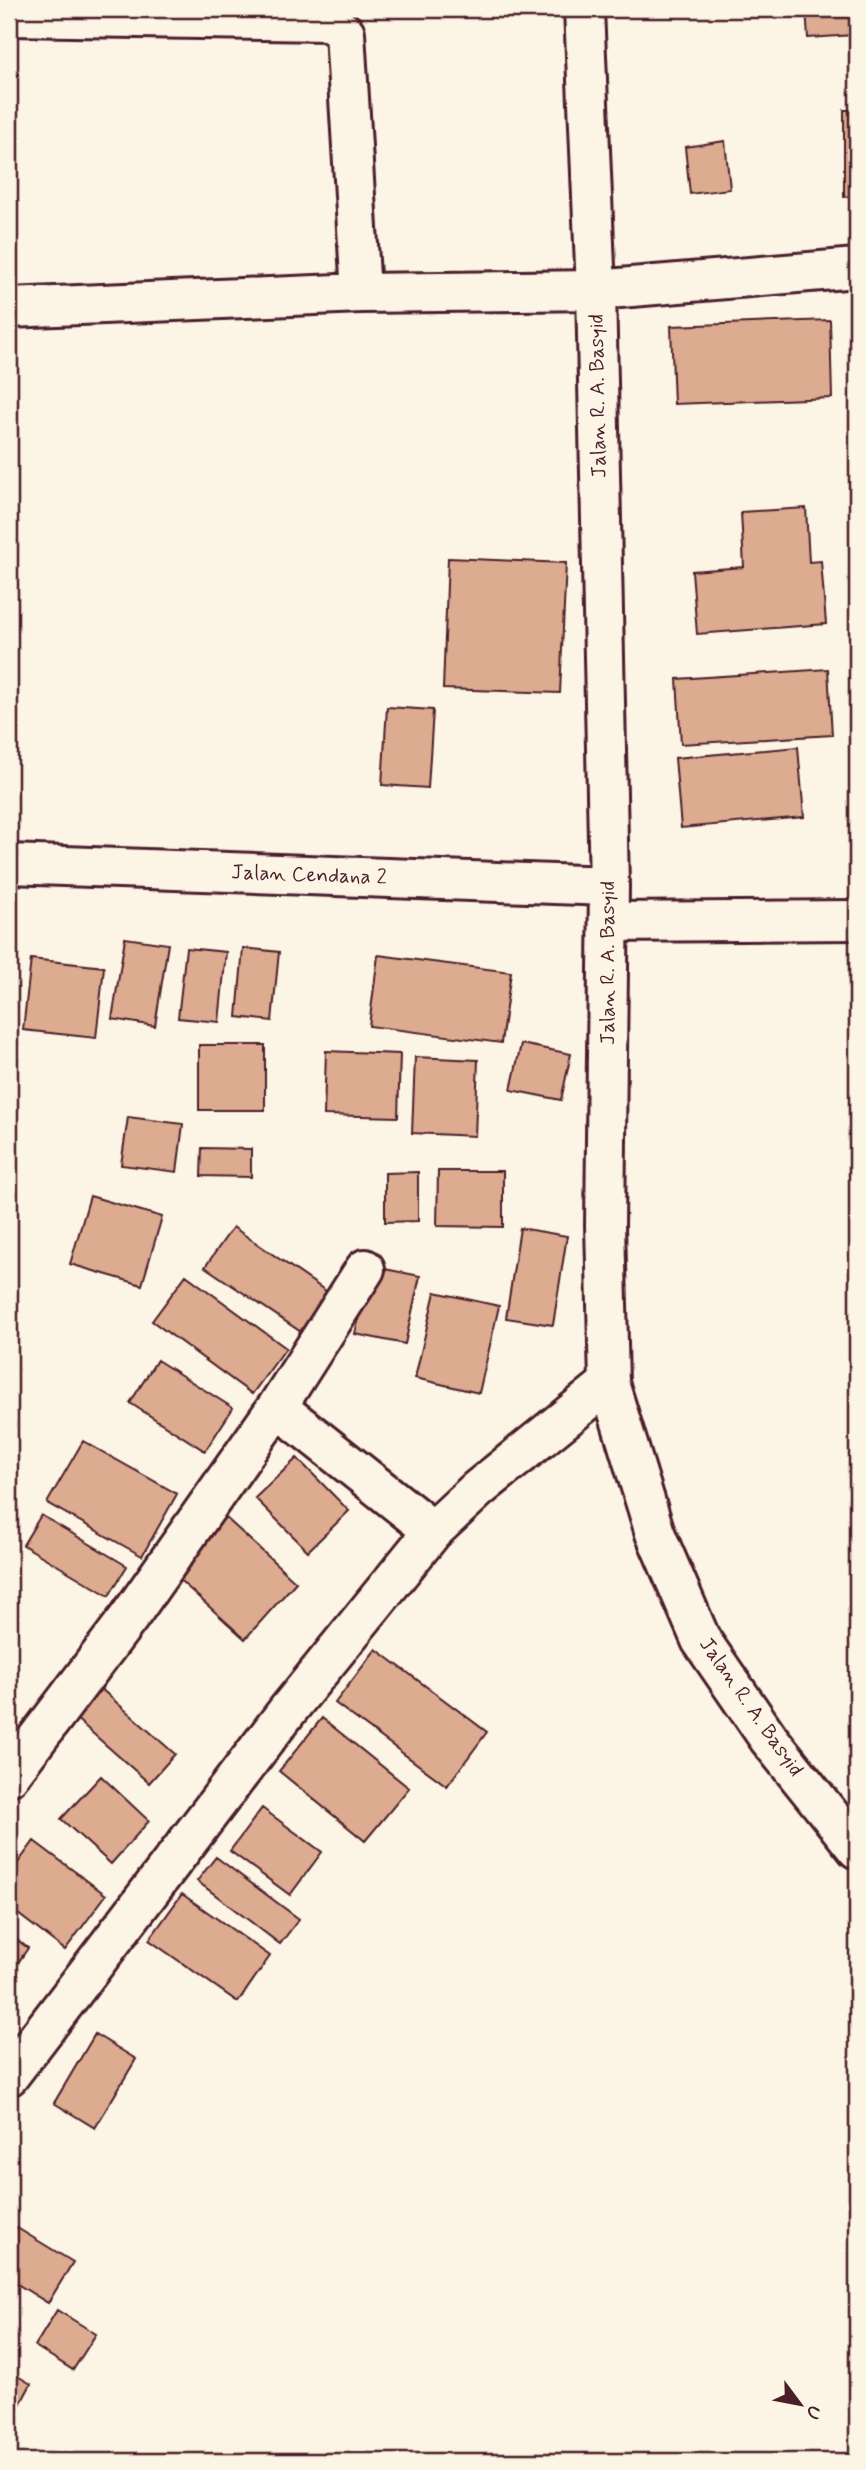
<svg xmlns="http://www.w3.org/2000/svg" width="866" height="2470" font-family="Mynerve,sans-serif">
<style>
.building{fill:#ddab8f;stroke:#4a1f2b;stroke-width:2}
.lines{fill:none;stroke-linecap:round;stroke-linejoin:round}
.street-casing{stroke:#4a1f2b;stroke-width:44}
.secondary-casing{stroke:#4a1f2b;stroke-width:44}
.street{stroke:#fcf5e5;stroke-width:38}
.secondary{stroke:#fcf5e5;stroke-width:38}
.labels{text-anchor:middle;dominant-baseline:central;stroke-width:6;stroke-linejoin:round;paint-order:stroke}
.street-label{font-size:21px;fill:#4a1f2b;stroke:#fcf5e5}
</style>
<rect width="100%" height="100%" fill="#fcf5e5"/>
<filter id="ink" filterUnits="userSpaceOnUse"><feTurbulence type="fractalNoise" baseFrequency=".0143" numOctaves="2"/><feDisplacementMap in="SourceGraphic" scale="14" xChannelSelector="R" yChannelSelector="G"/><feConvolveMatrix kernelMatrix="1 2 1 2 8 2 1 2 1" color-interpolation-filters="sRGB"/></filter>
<g filter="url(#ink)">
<path class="building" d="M806,9H853L854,35L808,38Z
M844,110H857V196L844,197Z
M725,141L730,189L690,194L685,147Z
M830,320L832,398L674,404L671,326Z
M806,508L809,562L821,561L826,624L697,634L692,571L744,567L741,512Z
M448,558L566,563L560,693L443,689Z
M828,669L832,735L681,744L677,679Z
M387,707L433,710L428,788L382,785Z
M798,747L804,817L681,828L675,758Z
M125,938L168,944L155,1026L112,1019Z
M186,948L226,952L219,1022L178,1018Z
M243,948L279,952L272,1021L237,1017Z
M378,955L511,972L501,1043L369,1026Z
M31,959L104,967L96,1038L23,1030Z
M521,1044L571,1054L561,1100L511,1090Z
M199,1045H265V1110H199Z
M326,1051L400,1054L398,1117L324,1115Z
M415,1057L478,1060L475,1136L412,1133Z
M128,1117L183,1124L177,1172L121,1165Z
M202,1148L251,1149V1177L201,1176Z
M438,1171H503V1227L437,1226Z
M418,1172V1221L385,1222V1173Z
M90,1196L162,1217L142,1285L70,1264Z
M233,1227L336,1298L310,1338L205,1267Z
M520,1228L567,1236L553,1325L506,1318Z
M370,1266L420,1276L405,1344L355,1334Z
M186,1275L286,1348L252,1394L152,1321Z
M435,1292L499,1306L479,1393L415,1378Z
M157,1360L233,1408L205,1451L130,1403Z
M83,1441L177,1494L142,1556L47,1503Z
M297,1458L349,1511L308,1551L255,1498Z
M41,1515L127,1566L109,1596L23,1545Z
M225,1517L296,1582L245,1639L173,1574Z
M376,1649L487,1732L447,1786L335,1703Z
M99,1687L175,1754L149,1783L73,1716Z
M322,1718L409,1788L365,1841L279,1771Z
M101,1776L149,1821L111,1864L61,1819Z
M262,1808L322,1852L290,1895L230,1851Z
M34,1841L106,1895L65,1950L9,1907V1875Z
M216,1857L299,1919L280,1944L197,1881Z
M182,1894L270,1956L238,2002L149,1940Z
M9,1934L28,1948L9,1976Z
M95,2034L136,2059L95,2128L54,2103Z
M9,2223L73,2262L48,2303L9,2279Z
M57,2310L96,2334L73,2370L35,2346Z
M9,2371L31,2384L10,2423L9,2422Z"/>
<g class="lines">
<defs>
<path id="street" d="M9,16L328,21L345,33L361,293L9,308
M361,293L596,290L857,268
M609,922L857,920
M277,1407L433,1531
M9,1776L130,1616L277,1407L365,1269
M9,2076L288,1710L433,1531L478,1489L609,1383"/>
<path id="secondary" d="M584,9L596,290L609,886L605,1225L609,1383L655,1533L701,1640L769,1739L857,1849
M9,864L609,886"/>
</defs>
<use href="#street" class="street-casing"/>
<use href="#secondary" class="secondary-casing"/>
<use href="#street" class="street"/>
<use href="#secondary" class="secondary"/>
</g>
</g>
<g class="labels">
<g class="street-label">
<text transform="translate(598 396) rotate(-91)">Jalan R. A. Basyid</text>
<text transform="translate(309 875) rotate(2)">Jalan Cendana 2</text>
<text transform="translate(608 963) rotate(-90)">Jalan R. A. Basyid</text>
<text transform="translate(751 1707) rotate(55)">Jalan R. A. Basyid</text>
</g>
</g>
<rect width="866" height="2470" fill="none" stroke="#fcf5e5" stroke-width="35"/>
<rect x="18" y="18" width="831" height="2435" fill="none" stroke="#4a1f2b" stroke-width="2.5" filter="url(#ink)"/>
<g transform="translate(800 2404) rotate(122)" stroke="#fcf5e5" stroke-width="5" paint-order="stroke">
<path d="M0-5L12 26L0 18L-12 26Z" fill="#4a1f2b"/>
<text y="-10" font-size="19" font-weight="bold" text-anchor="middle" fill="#4a1f2b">U</text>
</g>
</svg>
